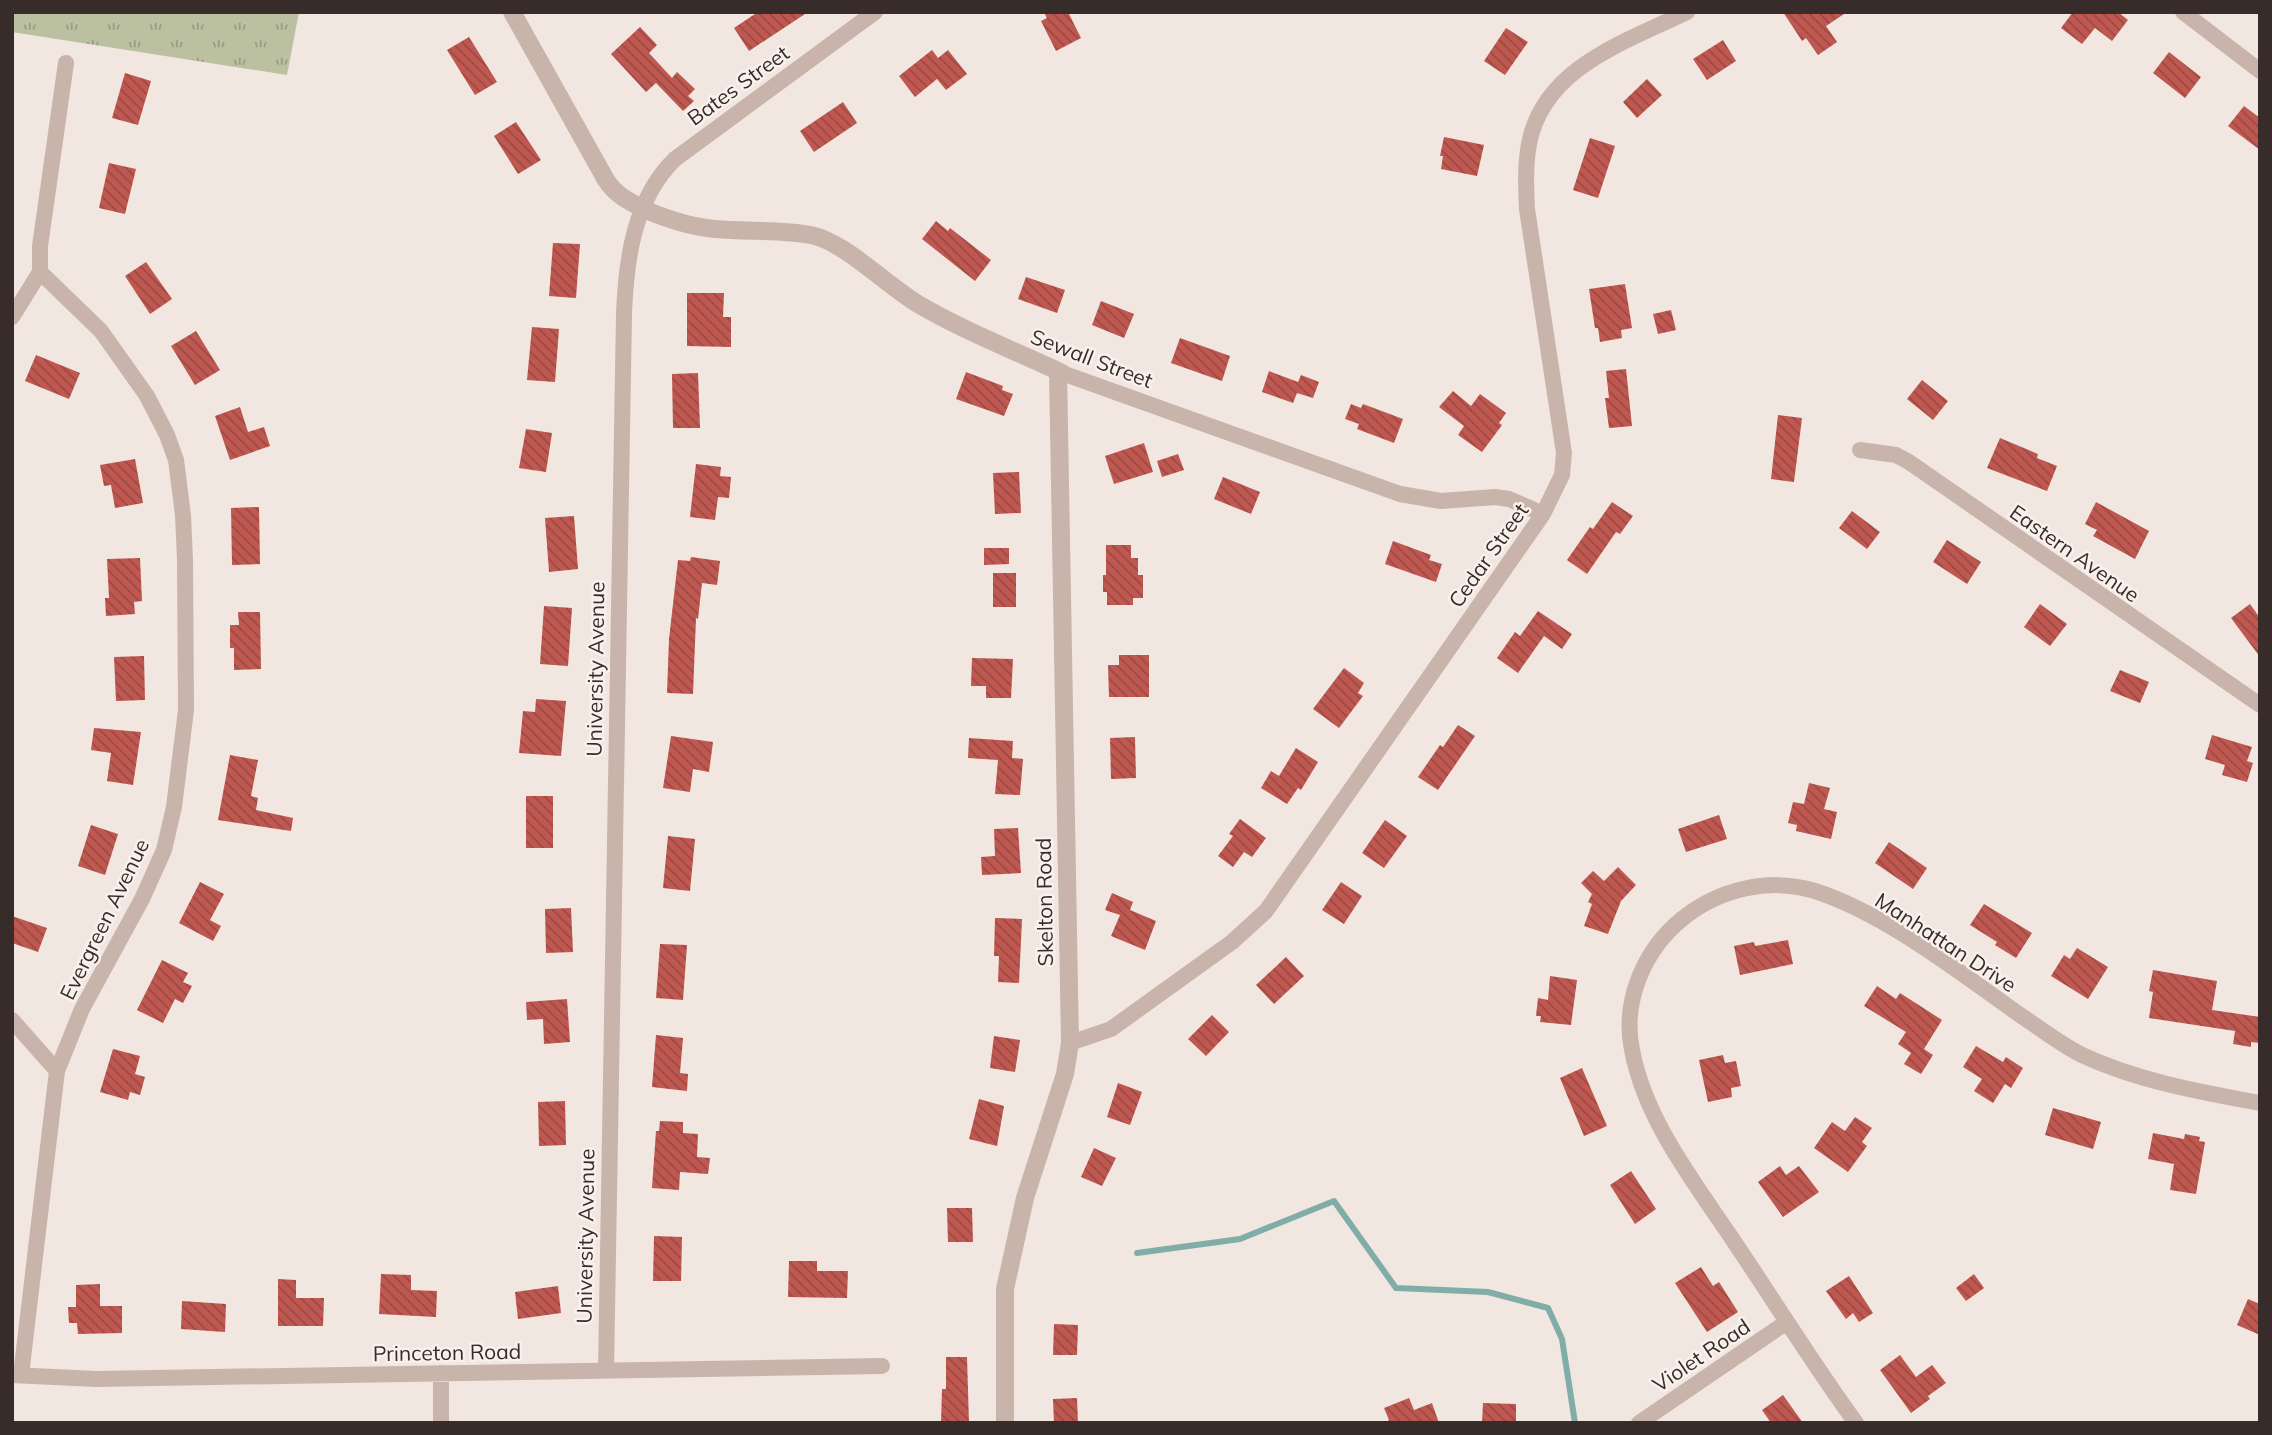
<svg xmlns="http://www.w3.org/2000/svg" width="2272" height="1435" font-family="Mulish,sans-serif">
<style>
.park{fill:url(#park-tufts)}
.lines{fill:none;stroke-linecap:round;stroke-linejoin:round}
.stream{stroke:#80ada7;stroke-width:6}
.building{fill:url(#building-back-hatch)}
.minor{stroke:#c9b4ac;stroke-width:16}
.tertiary{stroke:#c9b4ac;stroke-width:18}
.labels{text-anchor:middle;dominant-baseline:central;stroke-width:5;stroke-linejoin:round;paint-order:stroke}
.street-label{font-size:21px;fill:#382c2a;stroke:#f9f1ec}
</style>
<defs>
<pattern id="park-tufts" width="24" height="20" patternUnits="userSpaceOnUse" patternTransform="scale(1.75)"><rect width="24" height="20" fill="#bbc0a0"/><path d="M3 7l-1-3M5 7V3M7 7l1-3M15 17l-1-3M17 17v-4M19 17l1-3" fill="none" stroke="#999c83"/></pattern>
<pattern id="building-back-hatch" width="6" height="6" patternUnits="userSpaceOnUse" patternTransform="scale(1.75)"><rect width="6" height="6" fill="#bf5850"/><path d="M-1 5l2 2M0 0l6 6M5-1l2 2" fill="none" stroke="#9c4943"/></pattern>
</defs>
<rect width="100%" height="100%" fill="#f2e6e0"/>
<path class="park" d="M12,12H299L287,75L12,32Z"/>
<g class="lines">
<path class="stream" d="M1137,1253L1240,1239L1334,1201L1396,1288L1488,1292L1548,1308L1562,1339L1575,1423"/>
</g>
<path class="building" d="M758,12H808L749,51L734,28Z
M1044,12H1068L1081,38L1056,51L1041,21L1047,18Z
M1783,12H1847L1826,26L1837,42L1818,55L1806,38L1802,41Z
M2073,12H2118L2128,20L2112,41L2095,28L2082,44L2061,28Z
M640,27L657,45L649,53L672,78L677,72L695,89L688,96L694,101L683,111L656,83L646,92L611,54Z
M1506,28L1528,42L1505,75L1484,61Z
M469,37L497,82L475,95L447,50Z
M1723,40L1736,61L1707,80L1693,59Z
M932,50L938,58L948,50L967,74L946,90L937,79L915,97L899,76Z
M2169,52L2201,77L2185,98L2153,73Z
M125,73L151,81L138,125L112,118Z
M1647,79L1662,95L1637,118L1623,102Z
M843,102L857,123L814,152L800,131Z
M2244,106L2260,118V150L2228,126Z
M516,122L541,160L518,174L494,136Z
M1444,137L1484,145L1477,176L1441,169L1443,156H1440Z
M1590,138L1615,146L1598,198L1573,190Z
M109,163L136,169L125,214L99,208Z
M936,221L948,231L950,228L991,260L975,281L922,239Z
M553,243L580,244L576,298L549,296Z
M146,262L172,299L150,314L125,276Z
M1026,277L1065,290L1057,313L1018,299Z
M1625,284L1632,328L1621,330L1622,338L1600,342L1598,328H1595L1589,289Z
M687,293H724L723,317H731V347L687,346Z
M1101,301L1134,314L1124,338L1092,325Z
M1671,310L1676,330L1658,334L1653,314Z
M532,327L559,329L555,382L527,380Z
M196,331L220,370L195,385L171,346Z
M1180,338L1230,356L1222,381L1171,363Z
M36,355L80,373L69,399L25,381Z
M1626,369L1632,426L1609,428L1605,398H1609L1606,371Z
M1269,371L1298,382L1301,375L1319,382L1313,398L1297,393L1293,403L1262,392Z
M966,372L1003,386L1002,390L1013,394L1004,416L956,399Z
M698,373L700,428H673L672,374Z
M1922,380L1948,401L1933,420L1907,399Z
M1453,391L1471,406L1480,394L1506,413L1499,423L1502,425L1482,452L1458,435L1464,426L1439,407Z
M1351,404L1361,408L1363,404L1403,419L1394,443L1357,429L1359,424L1345,419Z
M240,407L248,432L264,427L270,446L230,460L215,416Z
M1778,415L1802,418L1794,482L1771,479Z
M526,429L552,433L546,472L519,468Z
M2000,438L2038,454L2037,458L2057,466L2047,491L1987,468Z
M1144,443L1153,472L1114,484L1105,456Z
M1178,454L1184,470L1162,477L1157,461Z
M135,459L143,503L115,508L111,485L104,486L100,465Z
M696,464L721,467L720,476L731,477L729,498L718,497L715,520L690,517Z
M1019,472L1021,513L995,514L993,473Z
M1223,477L1260,492L1251,514L1214,499Z
M1612,502L1633,516L1620,534L1616,532L1587,574L1567,560L1590,527L1593,529Z
M2096,502L2149,531L2135,559L2093,536L2097,530L2085,524Z
M259,507L260,564L232,565L231,508Z
M1852,511L1880,532L1867,549L1839,528Z
M574,516L578,569L549,572L545,518Z
M1947,540L1981,562L1967,584L1933,562Z
M1393,541L1431,555L1429,560L1442,564L1436,582L1385,564Z
M1106,545H1131V558H1138V575H1143V598H1133V605H1107V592H1103V575H1106Z
M984,548H1009V564L984,565Z
M691,557L720,561L717,585L702,583L698,619L696,618L693,694L667,693L669,639L678,560L690,561Z
M140,558L142,601L134,602L135,614L106,616L105,598H109L107,559Z
M993,573H1016V607H993Z
M2040,604L2067,624L2050,646L2024,627Z
M2250,604L2260,618V657L2231,618Z
M544,606L572,608L568,666L540,664Z
M1538,611L1572,634L1562,649L1544,636L1518,673L1497,658L1515,632L1520,636Z
M238,612H260L261,669L234,670V648H230V625H239Z
M1119,655H1149V697H1109L1108,665H1119Z
M144,656L145,700L116,701L114,657Z
M972,658L1013,659L1011,698H986V686H971Z
M1344,668L1364,683L1358,693L1363,696L1339,728L1313,709Z
M2120,670L2149,682L2140,703L2110,691Z
M536,699L566,701L561,756L519,753L523,711L535,712Z
M1458,725L1475,736L1438,790L1418,777L1440,745L1443,747Z
M94,728L141,732L133,785L107,781L111,753L91,750Z
M2212,735L2252,747L2247,761L2253,763L2247,782L2222,775L2225,765L2205,759Z
M671,736L713,742L709,772L693,769L690,792L663,788Z
M1135,737L1136,778L1111,779L1110,738Z
M969,738L1013,741L1012,758L1023,759L1020,795L995,794L998,760L968,758Z
M1296,748L1318,762L1301,790L1298,788L1287,804L1261,788L1271,771L1279,776Z
M230,755L258,760L251,796L258,798L256,810L293,818L291,831L218,820Z
M1809,783L1830,788L1824,809L1837,812L1831,839L1796,831L1797,825L1788,823L1793,802L1804,804Z
M526,796H553V848H526Z
M1719,815L1727,839L1686,852L1678,829Z
M1240,819L1266,838L1252,857L1244,852L1233,867L1218,856L1233,836L1229,834Z
M1385,820L1407,836L1384,868L1362,853Z
M91,825L118,834L105,875L78,866Z
M1018,828L1021,873L982,875L981,857L995,856L994,829Z
M668,836L695,839L690,891L663,888Z
M1889,842L1927,868L1913,889L1875,863Z
M1618,867L1636,885L1621,901L1608,934L1584,926L1592,904L1588,902L1592,894L1581,883L1593,871L1604,881Z
M200,882L224,894L210,920L221,926L213,941L179,923Z
M1341,882L1362,896L1344,924L1322,910Z
M1112,893L1133,902L1130,910L1156,921L1145,950L1111,936L1120,915L1105,910Z
M1984,904L2032,933L2016,958L1995,945L1997,942L1970,925Z
M571,908L573,952L546,953L545,909Z
M12,916L47,928L38,952L12,943Z
M995,918L1022,919L1019,983L998,982L999,956H994Z
M1788,940L1793,964L1740,975L1734,946L1754,942L1755,946Z
M660,944L687,945L683,1000L656,998Z
M2077,948L2108,967L2088,999L2051,976L2064,955L2070,959Z
M1286,957L1304,976L1274,1004L1256,985Z
M162,960L188,973L183,982L192,986L183,1003L175,999L163,1023L137,1010Z
M2153,970L2217,981L2212,1010L2260,1017V1043L2251,1042V1047L2233,1044L2235,1031L2149,1018L2153,992L2149,991Z
M1550,976L1577,980L1571,1025L1540,1022L1541,1016H1536L1538,998L1548,1000Z
M1877,986L1896,999L1900,993L1942,1020L1924,1049L1933,1055L1921,1074L1904,1064L1911,1053L1898,1044L1906,1032L1864,1006Z
M567,999L570,1042L544,1044L543,1019L527,1020L526,1002Z
M1212,1015L1229,1032L1206,1056L1188,1039Z
M656,1035L683,1038L680,1073L688,1074L687,1091L652,1087Z
M994,1036L1020,1040L1015,1072L990,1068Z
M1976,1046L2003,1062L2006,1057L2023,1068L2011,1088L2005,1084L1993,1103L1974,1091L1982,1079L1963,1067Z
M113,1049L140,1056L135,1074L145,1077L140,1095L130,1092L128,1100L100,1092Z
M1723,1055L1725,1063L1736,1061L1741,1086L1731,1088L1732,1097L1708,1102L1699,1060Z
M1582,1068L1607,1126L1584,1136L1560,1078Z
M1118,1083L1142,1092L1130,1125L1107,1117Z
M979,1099L1004,1106L997,1146L969,1139Z
M565,1101L566,1145L539,1146L538,1102Z
M2053,1108L2101,1122L2093,1149L2045,1135Z
M1855,1117L1872,1128L1862,1142L1867,1146L1848,1172L1814,1148L1832,1122L1845,1131Z
M660,1121L683,1122V1133L698,1134L697,1157L710,1158L708,1174L680,1172L679,1190L652,1188L656,1131H659Z
M2153,1133L2184,1139L2185,1134L2200,1137L2199,1141L2205,1142L2196,1194L2170,1190L2174,1164L2148,1159Z
M1094,1148L1116,1158L1102,1186L1081,1177Z
M1780,1166L1786,1175L1799,1166L1819,1192L1783,1217L1758,1182Z
M1631,1171L1656,1209L1635,1224L1610,1185Z
M947,1208H972L973,1242H948Z
M654,1236L682,1237L681,1281H653Z
M789,1261H817V1271H848L847,1298L788,1297Z
M1701,1267L1713,1286L1719,1282L1738,1312L1707,1332L1675,1283Z
M381,1274L411,1275V1290L437,1291L436,1317L379,1314Z
M1974,1274L1984,1288L1966,1301L1956,1288Z
M1849,1276L1873,1313L1859,1322L1853,1313L1846,1319L1826,1291Z
M278,1279L296,1280V1298H324L323,1326H278Z
M100,1284V1306H122V1333L78,1334L77,1323H69L68,1307H76V1285Z
M558,1286L561,1313L518,1319L515,1292Z
M2248,1299L2260,1304V1335L2237,1325Z
M182,1301L226,1304L225,1332L181,1329Z
M1054,1324L1078,1325L1077,1355H1053Z
M1900,1355L1916,1377L1932,1365L1946,1383L1928,1396L1930,1399L1911,1413L1880,1370Z
M946,1357H967L969,1423H941L942,1389H946Z
M1783,1395L1803,1423H1771L1762,1410Z
M1077,1398L1078,1423H1054L1053,1399Z
M1409,1398L1414,1410L1432,1403L1439,1423H1385L1389,1420L1384,1408Z
M1483,1403L1516,1404V1423H1482Z"/>
<g class="lines">
<path class="minor" d="M2183,12L2260,71
M12,317L40,272V246L66,63
M1062,373L1400,494L1441,501L1495,497L1509,499L1543,514
M1860,450L1896,455L1909,462L2260,705
M12,1020L57,1071
M1070,1043L1111,1029L1232,942L1266,911L1543,514L1562,475L1564,453L1527,209C1526,187 1525,166 1529,144C1543,68 1625,42 1687,12
M606,1371L624,314C626,259 634,199 675,159L875,12
M441,1373V1423
M12,1375L96,1379L882,1366
M21,1375L57,1071L82,1009L142,899L164,850L174,807L186,710L185,560L183,515L176,460L167,435L147,396L101,331L40,272
M1639,1423L1787,1322
M1856,1423C1815,1367 1778,1307 1739,1249C1699,1188 1646,1124 1632,1050C1622,1001 1644,950 1682,919C1719,889 1769,877 1815,891C1886,914 1959,972 2020,1015C2040,1028 2060,1044 2082,1055C2137,1081 2201,1092 2260,1103"/>
<path class="tertiary" d="M512,12L606,180C616,196 632,203 648,211C670,220 692,227 715,229C747,232 779,229 811,235C845,242 886,285 918,304C964,331 1013,350 1062,373
M1005,1423V1289L1025,1198L1065,1074L1070,1043L1058,371"/>
</g>
<g class="labels">
<g class="street-label">
<text transform="translate(738 85) rotate(-36)">Bates Street</text>
<text transform="translate(1092 358) rotate(21)">Sewall Street</text>
<text transform="translate(2075 553) rotate(35)">Eastern Avenue</text>
<text transform="translate(1488 555) rotate(-55)">Cedar Street</text>
<text transform="translate(595 669) rotate(-89)">University Avenue</text>
<text transform="translate(1044 902) rotate(-91)">Skelton Road</text>
<text transform="translate(104 919) rotate(-64)">Evergreen Avenue</text>
<text transform="translate(1946 942) rotate(33)">Manhattan Drive</text>
<text transform="translate(585 1236) rotate(-89)">University Avenue</text>
<text transform="translate(447 1352) rotate(-1)">Princeton Road</text>
<text transform="translate(1701 1355) rotate(-34)">Violet Road</text>
</g>
</g>
<rect width="2272" height="1435" fill="none" stroke="#382c2a" stroke-width="28"/>
</svg>
